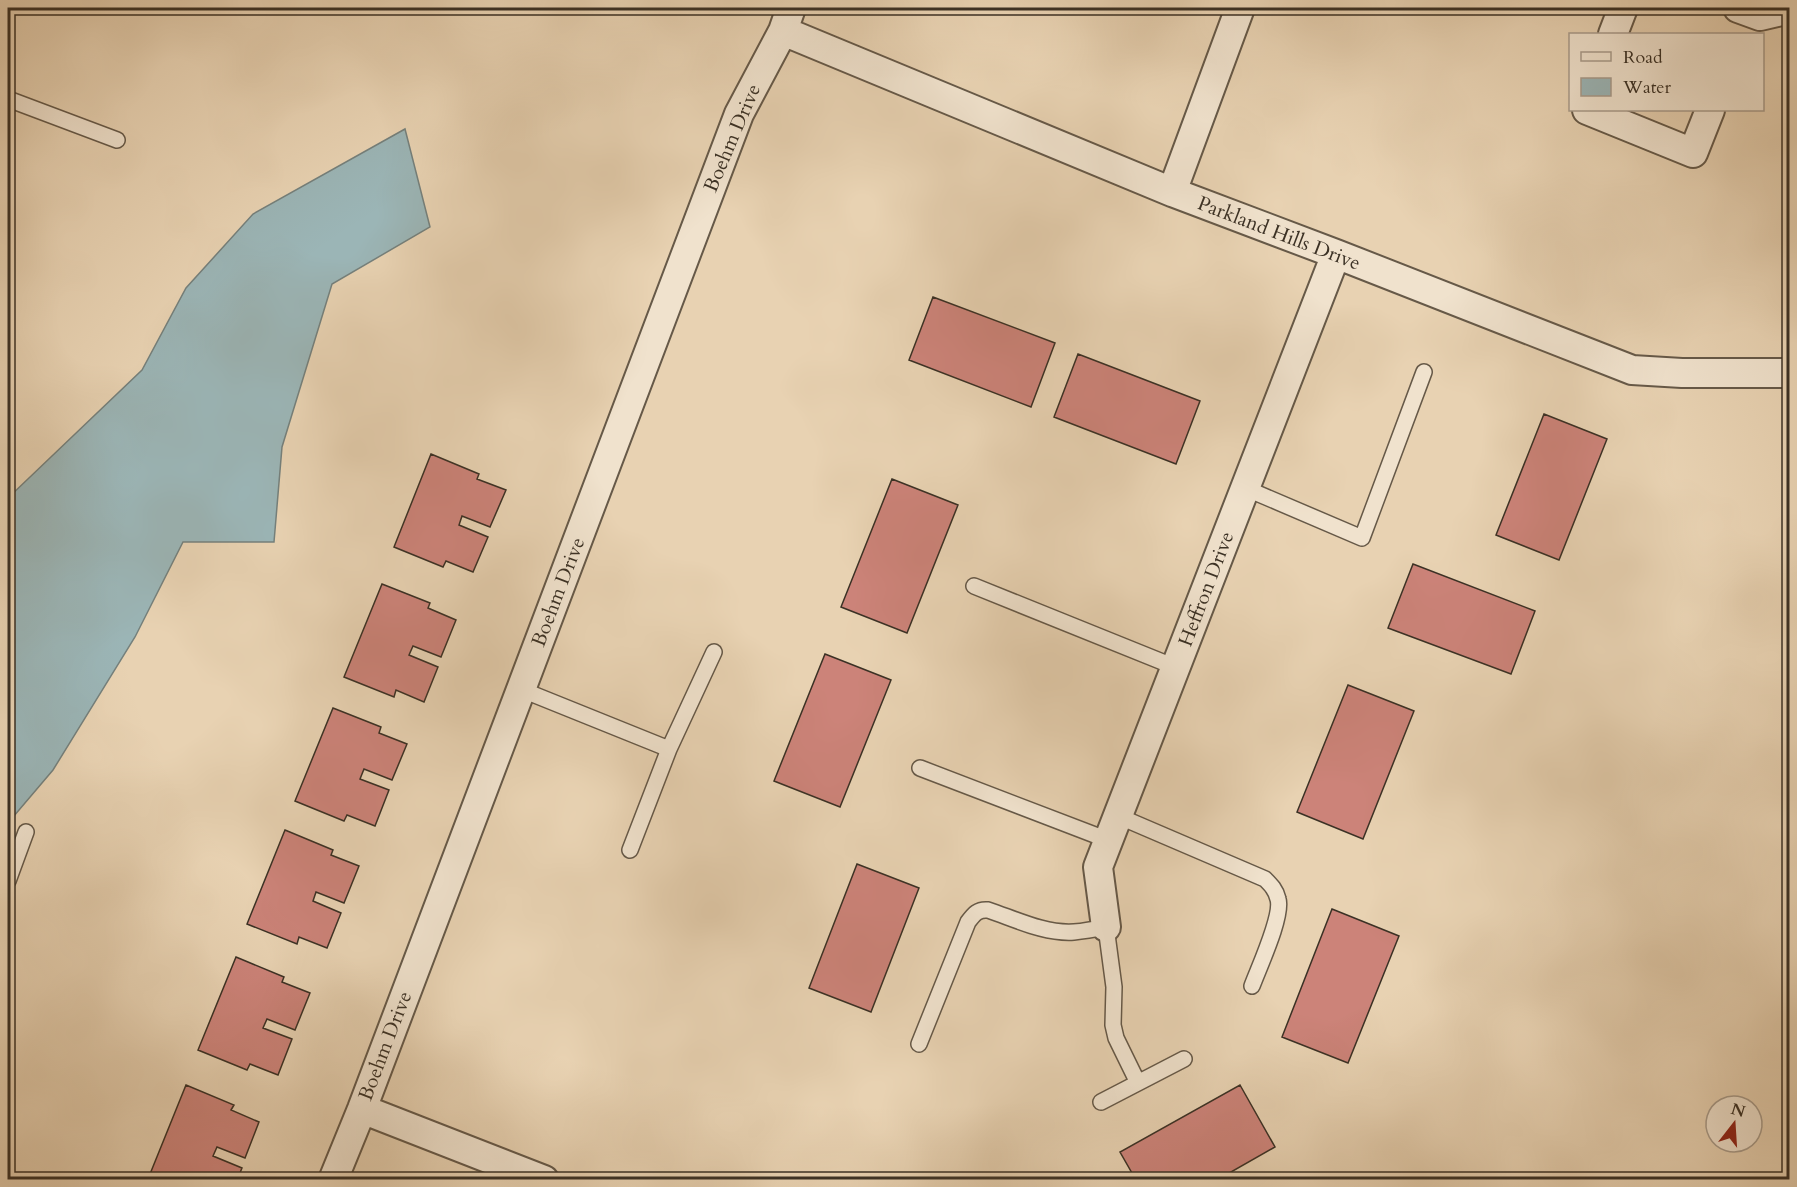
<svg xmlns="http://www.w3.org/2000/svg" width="1797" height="1187" font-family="Cardo,serif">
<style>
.water{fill:#9bb5b6;stroke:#75807c;stroke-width:1.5}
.building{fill:#cc8379;stroke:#3b3125;stroke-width:1.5}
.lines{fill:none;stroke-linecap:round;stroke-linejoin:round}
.lane-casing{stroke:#665948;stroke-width:18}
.street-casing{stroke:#665948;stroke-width:32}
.lane{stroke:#f0e2cd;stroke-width:15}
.street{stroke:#f0e2cd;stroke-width:28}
.labels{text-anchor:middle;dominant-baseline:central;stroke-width:4.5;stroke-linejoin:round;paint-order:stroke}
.street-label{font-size:20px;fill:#3b3125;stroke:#f0e2cd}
</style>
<rect width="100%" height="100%" fill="#e8d2b2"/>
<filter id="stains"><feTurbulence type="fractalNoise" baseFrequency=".00333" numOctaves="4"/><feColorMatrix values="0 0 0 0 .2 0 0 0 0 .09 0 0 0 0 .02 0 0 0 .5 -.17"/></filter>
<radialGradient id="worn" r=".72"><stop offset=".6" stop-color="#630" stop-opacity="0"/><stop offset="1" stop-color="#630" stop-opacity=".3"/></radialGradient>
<path class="water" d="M405,129L430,227L332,284L282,447L274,542H183L135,637L53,770L8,823V498L142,370L186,288L253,214Z"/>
<path class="building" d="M933,297L1055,343L1031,407L909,360Z
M1078,354L1200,401L1176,464L1054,417Z
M1544,414L1607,439L1559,560L1496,535Z
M431,454L479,474L477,479L506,490L490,527L462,516L459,525L488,537L473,572L446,561L443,567L394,547Z
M892,479L958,505L907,633L841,607Z
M1413,564L1535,611L1511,674L1388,628Z
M382,584L430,603L428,608L456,620L441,657L413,646L409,655L438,667L424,702L396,690L394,697L344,677Z
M825,654L891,680L840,807L774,781Z
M1348,685L1414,711L1363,839L1297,812Z
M333,708L381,727L379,733L407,744L392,780L364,769L360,779L389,790L375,826L347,815L344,821L295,801Z
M285,830L333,850L331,855L359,866L344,903L316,892L313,901L341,913L327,948L299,937L297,944L247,924Z
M857,864L919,888L871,1012L809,988Z
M1332,909L1399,936L1348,1063L1282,1037Z
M236,957L284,977L282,982L310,993L295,1030L267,1019L263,1028L292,1039L278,1075L250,1064L247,1070L198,1050Z
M186,1085L234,1105L231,1110L259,1122L245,1158L217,1147L213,1156L242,1168L237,1180L148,1179Z
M1240,1085L1275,1147L1217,1180H1136L1120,1152Z"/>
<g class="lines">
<defs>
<path id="lane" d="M8,99L117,140
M1245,488L1362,538L1424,372
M974,586L1175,667
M520,689L669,749L714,652
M920,768L1108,840
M1118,816L1265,879C1271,885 1276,890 1278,899C1283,916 1259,967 1252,986
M630,850L669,749
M8,881L26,832
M919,1044L968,922C974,914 978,909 988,910C1015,919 1045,934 1074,932C1085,931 1096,929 1106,927L1114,987L1113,1025L1116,1038L1138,1083
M1101,1102L1184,1059"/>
<path id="street" d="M1738,8L1760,16L1790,9
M783,31L1172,192L1336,254L1632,370L1682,373H1790
M1613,34L1623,8
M1587,110L1693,153L1710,110
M1172,192L1240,8
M1106,927L1098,867L1336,254
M362,1109L544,1180
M333,1180L362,1109L739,114L783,31L791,8"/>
</defs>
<use href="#lane" class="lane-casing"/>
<use href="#street" class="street-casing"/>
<use href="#lane" class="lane"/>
<use href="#street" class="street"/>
</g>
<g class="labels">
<g class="street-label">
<text transform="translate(732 138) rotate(-67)">Boehm Drive</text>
<text transform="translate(1279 233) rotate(21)">Parkland Hills Drive</text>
<text transform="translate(1206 589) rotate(-69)">Heffron Drive</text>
<text transform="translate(558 592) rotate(-69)">Boehm Drive</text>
<text transform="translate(385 1046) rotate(-69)">Boehm Drive</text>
</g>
</g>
<rect width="1797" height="1187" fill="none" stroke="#e8d2b2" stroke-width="30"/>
<rect x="9" y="9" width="1779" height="1169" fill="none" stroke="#3b3125" stroke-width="3"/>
<rect x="15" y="15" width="1767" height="1157" fill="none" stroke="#3b3125" stroke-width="1.5"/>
<rect x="1569" y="33" width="195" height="78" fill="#f0e2cd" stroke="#a89b8a" stroke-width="1.5"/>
<rect x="1581" y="52" width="30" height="9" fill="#f0e2cd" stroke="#a89b8a" stroke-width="1.5"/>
<text x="1623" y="63" font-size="18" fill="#3b3125">Road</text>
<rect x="1581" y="78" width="30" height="18" fill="#9bb5b6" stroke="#a89b8a" stroke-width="1.5"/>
<text x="1623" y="93" font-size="18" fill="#3b3125">Water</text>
<g transform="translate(1734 1124) rotate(17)"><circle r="28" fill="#f0e2cd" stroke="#a89b8a" stroke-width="1.5"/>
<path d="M0-4.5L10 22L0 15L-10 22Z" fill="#8f2418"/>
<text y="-9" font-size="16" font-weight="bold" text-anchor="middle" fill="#3b3125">N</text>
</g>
<rect width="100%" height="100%" filter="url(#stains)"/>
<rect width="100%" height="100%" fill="url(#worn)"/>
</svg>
